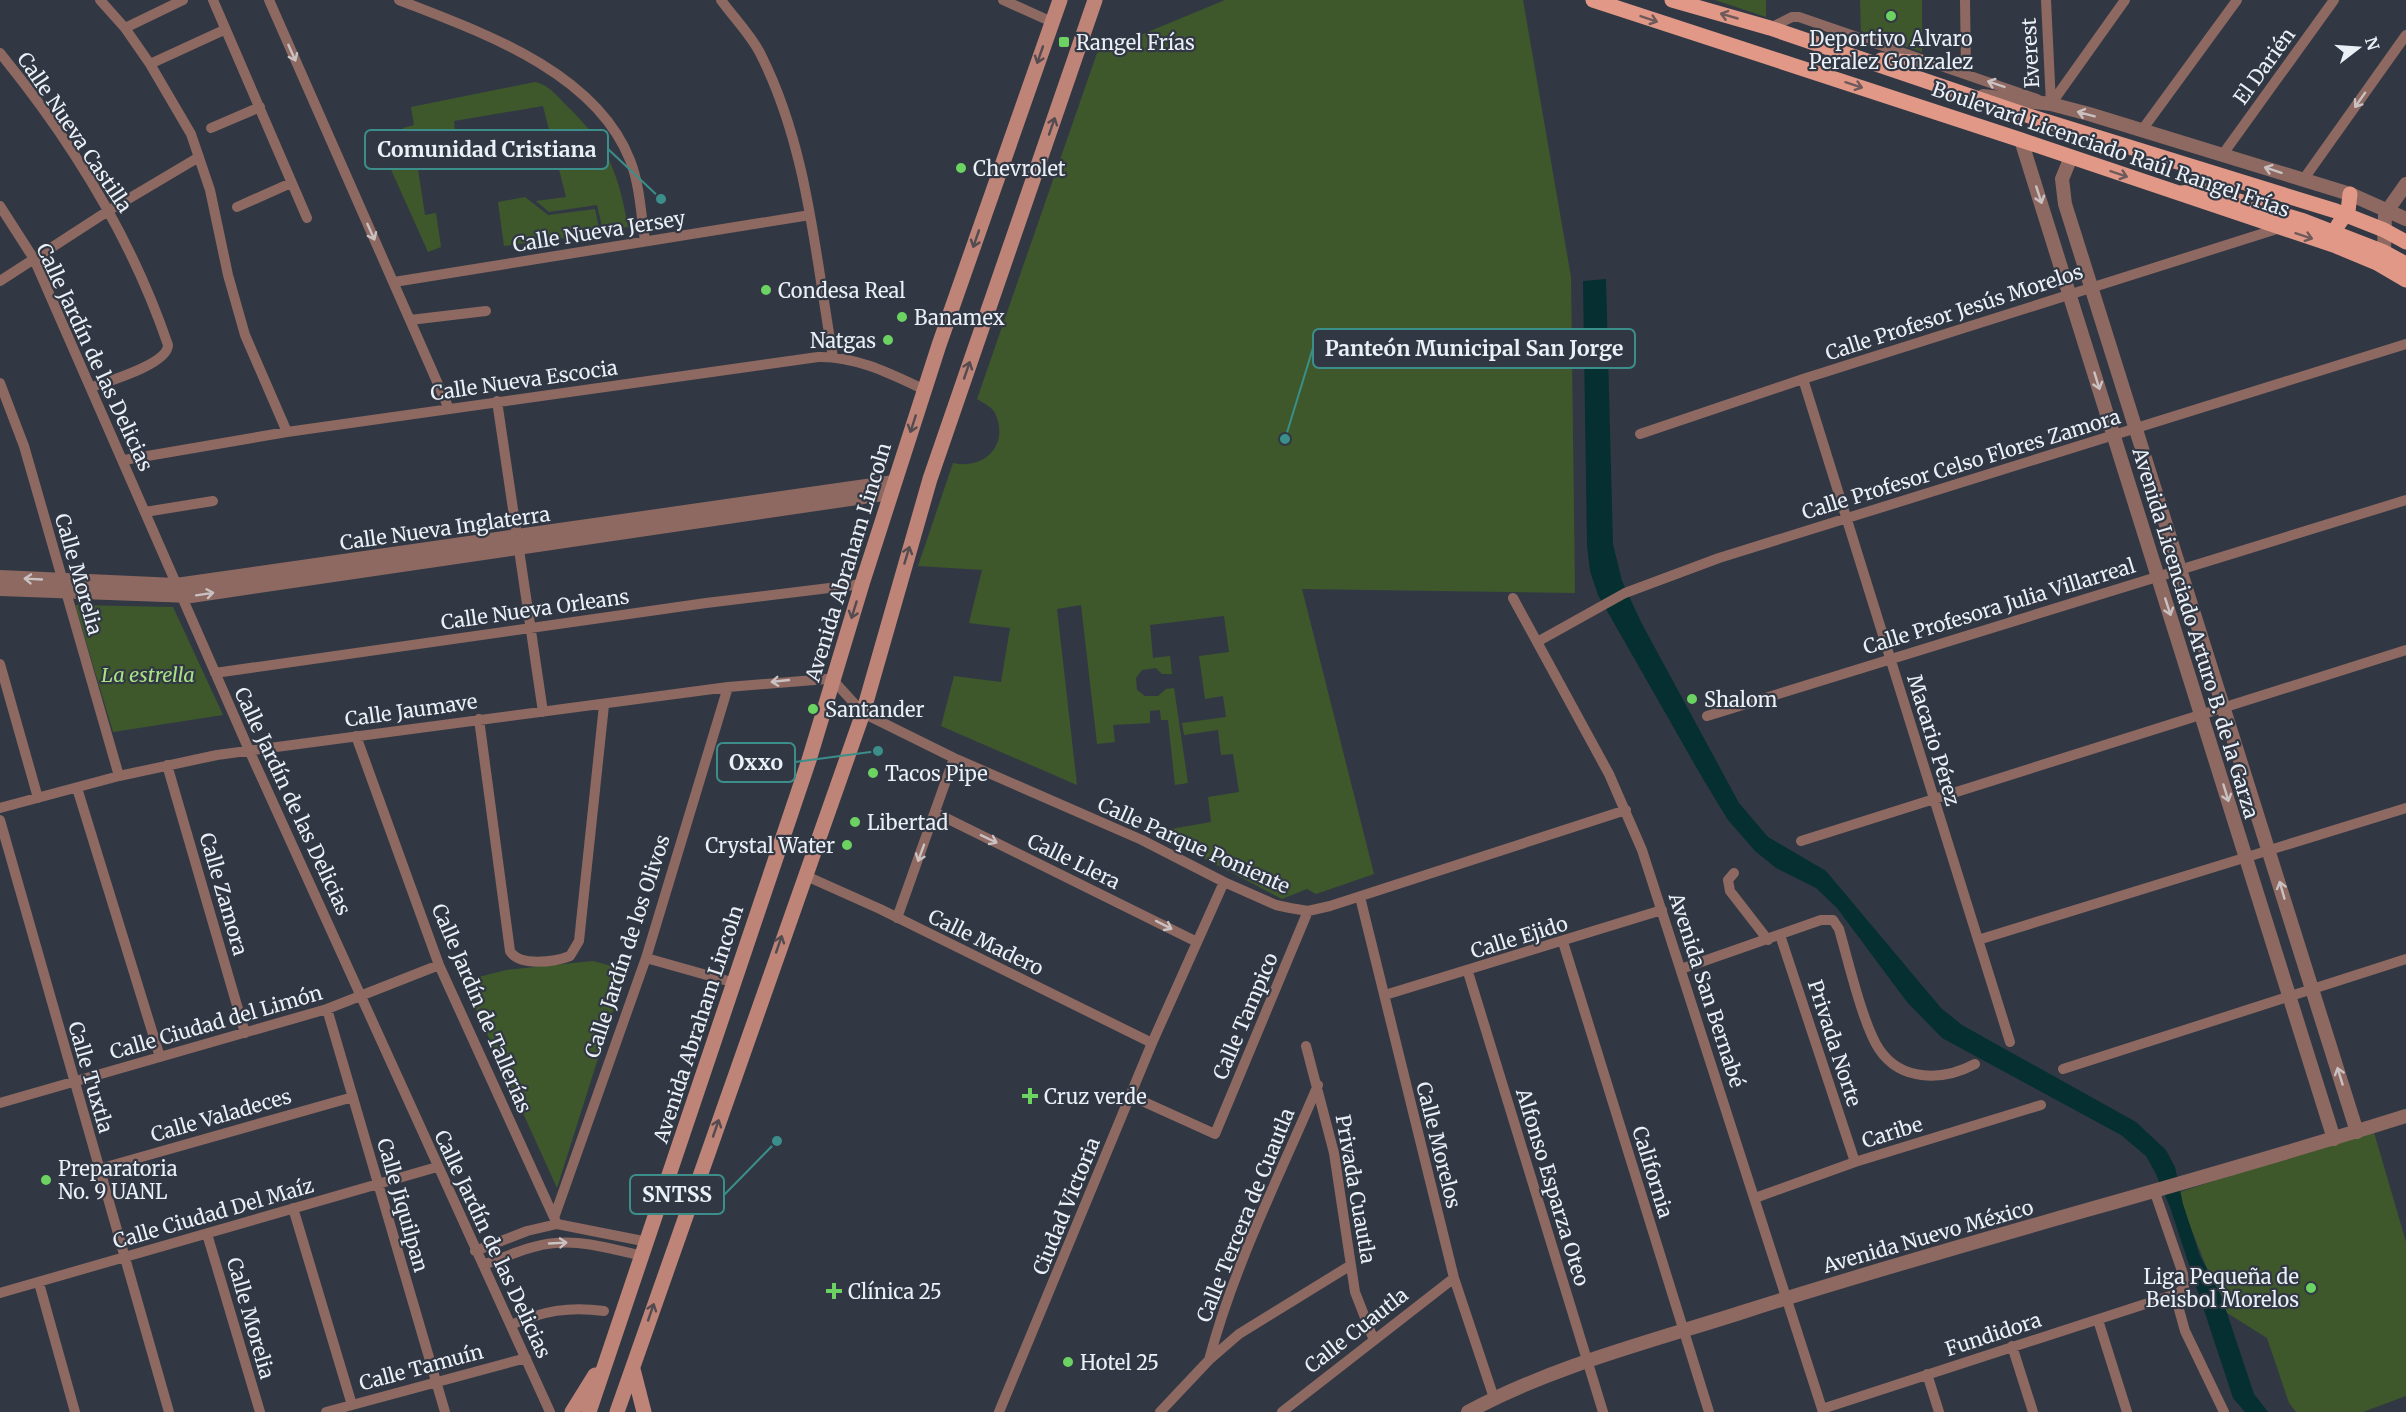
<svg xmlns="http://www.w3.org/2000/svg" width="2406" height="1412" font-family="Merriweather,serif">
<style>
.green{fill:#3e582c}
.water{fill:#052f30}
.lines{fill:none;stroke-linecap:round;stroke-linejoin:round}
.minor{stroke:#8e6961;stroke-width:10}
.tertiary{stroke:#8e6961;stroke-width:14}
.secondary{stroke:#be8477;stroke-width:15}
.primary{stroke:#e29887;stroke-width:15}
.primary-bridge{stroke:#e29887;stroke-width:15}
.oneway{stroke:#6f5a5b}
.oneway2{stroke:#cac1c2}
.oneway3{stroke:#544b51}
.poi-dot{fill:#6cd362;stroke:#313844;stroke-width:2}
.labels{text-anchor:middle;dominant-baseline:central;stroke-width:4.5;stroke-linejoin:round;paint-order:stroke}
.poi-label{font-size:20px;fill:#ebf0f7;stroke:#313844;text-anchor:start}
.street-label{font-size:20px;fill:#ebf0f7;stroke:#313844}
.park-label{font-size:20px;font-style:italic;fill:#a9e383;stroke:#313844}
.leader{fill:none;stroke:#3b8e89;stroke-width:2}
.callout-dot{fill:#3b8e89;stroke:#313844;stroke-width:2}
.callout{fill:#313844;stroke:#3b8e89;stroke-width:2}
.callout-label{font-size:21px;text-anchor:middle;font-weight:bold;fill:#ebf0f7}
</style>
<rect width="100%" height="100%" fill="#313844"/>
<path class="green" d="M1225,0H1523L1571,277L1575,593L1302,589L1374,874L1316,894L1307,889L1282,899L1154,832L1211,822L1208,797L1239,792L1233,754L1221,755L1218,730L1184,735L1182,723L1226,717L1223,696L1205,699L1199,656L1229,652L1224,616L1150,625L1153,658L1170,656L1172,674H1162L1156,668L1142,670L1136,678L1137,690L1145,696H1158L1166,689L1174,688L1188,783L1175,785L1168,720H1161L1160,710L1150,711V723L1113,725L1115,742L1097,744L1081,605L1057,609L1077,785L941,726L954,676L1001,682L1010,628L969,623L982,570L918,566L953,463C984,470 1010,445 995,413C992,407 983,403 977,399L1097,53Z
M1715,0H1766V17Z
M1860,0H1922V52L1861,31Z
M535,82C549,85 557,96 567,106C608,146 618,171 628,227L603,231L597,205L549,212L536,201L566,197L543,106L454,121L455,131L413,137L425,215L436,213L441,247L428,252L384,154L407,152L403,128L414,125L411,107Z
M525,197L548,215L595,209L600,233L504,246L498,202Z
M75,605L173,607L223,715L113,732Z
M593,961L626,970L557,1188L463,981L506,970Z
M2373,1129L2406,1242V1396L2363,1412H2296L2289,1403L2267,1338L2224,1311L2177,1193Z"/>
<path class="water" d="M1606,279L1613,544L1622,581L1641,622L1739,803L1768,837L1826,871L1941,1008L1962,1025L2136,1122L2166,1150L2175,1167L2183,1204L2200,1256L2221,1295L2254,1394L2268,1412H2245L2233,1398L2170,1207L2155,1172L2146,1156L2121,1135L1942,1038L1907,1002L1837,908L1816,888L1776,868L1755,851L1728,820L1703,779L1598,595L1590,571L1587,545L1583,281Z"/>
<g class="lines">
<path class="minor" d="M100,0L125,28L150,64L191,134L210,190L228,275L245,335L287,432
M213,0L307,218
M269,0L449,409
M399,0C481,32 595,71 630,160C640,185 641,215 645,241
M721,0C734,18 752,36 761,55C808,149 815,255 833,357
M1003,0L1052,22
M1965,0L1966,72
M2046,0L2051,104
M125,28L183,0
M1770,28L1792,17H1799L2037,99
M0,53C71,140 132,239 168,345C168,364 109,381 92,387
M150,64L224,30
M2051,104L2125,0
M211,128L260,107
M2142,130L2237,0
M2223,154L2334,0
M2303,180L2406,35
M0,206L34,259L249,750L550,1412
M237,207L291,183
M0,281L108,211L199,157
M394,282L810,215
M410,320L486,311
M1803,379L2010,1042
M0,383L24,446L119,776
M497,401L543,712
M1640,434L1803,379L2280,228
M124,460L287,432L818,357C856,356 891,374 925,390
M145,512L213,501
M1513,598L1609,774L1642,850L1823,1412
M1537,642L1625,593L1719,558L2406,344
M0,664L38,798
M215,673L706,603L862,584
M1707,716L2406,500
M479,719L510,951C519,967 555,962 570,956L579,941L604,705
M356,736L439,965L557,1224
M167,765L245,1033
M77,788L160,1057
M0,808L119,776L217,755L728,687L827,679H832L863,713L954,758L1142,840L1224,882L1276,905L1290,908L1308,911L1330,906L1626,810
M936,813L1195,941
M0,820L169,1412
M1801,841L2406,650
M1734,873L1728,880L1730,891L1768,940
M804,875L880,909L1152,1043
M1360,897L1454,1278L1494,1398
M897,918L954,758
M1780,935L1855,1162
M1978,940L2406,808
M1563,942L1709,1412
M646,958L735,983
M1681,969L1821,920H1833L1839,929C1848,960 1863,1025 1879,1049C1901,1082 1943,1081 1975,1064
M1468,972L1603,1412
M1385,995L1662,910
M327,1009L445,1412
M1306,1046L1334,1153L1355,1292L1373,1338
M2063,1069L2406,959
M1131,1096L1215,1134L1308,911
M0,1103L327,1009L439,965
M99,1169L353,1097
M1755,1198L1855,1162L2041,1105
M293,1208L352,1405
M555,1215L646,958L728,687
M207,1234L260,1412
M475,1251L527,1231L557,1224L648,1242
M483,1265C506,1257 530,1245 555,1243C584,1240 615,1250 643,1256
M39,1283L75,1412
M0,1293L437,1167
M2175,1295L2185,1331L2224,1412
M2098,1320L2127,1412
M511,1325C543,1311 569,1306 604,1311
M2012,1346L2033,1412
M1209,1360C1234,1265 1280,1175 1318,1085
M1927,1374L1939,1412
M1822,1409L2179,1293L2184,1287L2183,1274L2154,1190
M326,1412L526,1358
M999,1412L1152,1043L1224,882
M1160,1412L1209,1360L1239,1334L1351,1265
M1282,1412L1454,1278"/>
<path class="tertiary" d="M1983,96L2051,104L2089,114L2350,194L2406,219
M2021,140L2334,1139
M2071,157L2062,179L2065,204L2357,1132
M2384,252L2385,214L2406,184
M0,577L176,585L894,482
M0,589L191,596L891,493
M1468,1412C1555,1365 1653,1341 1746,1311C1965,1241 2187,1185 2406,1116"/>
<path class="secondary" d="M633,1369L644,1412
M572,1412L595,1375
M589,1412L809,760L862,584L939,345L1060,0
M617,1412L863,713L930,479L1095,0"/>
<path class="primary" d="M1593,0L2021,140L2336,246L2377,263L2406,280
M1672,0L1770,28L2032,117
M1881,60L1929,63
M2180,193L2206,191L2304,221L2384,252L2406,264
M2338,225L2348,211L2350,194"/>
<path class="primary-bridge" d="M2032,117L2336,211L2384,230L2406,242"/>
</g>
<defs><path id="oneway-shaft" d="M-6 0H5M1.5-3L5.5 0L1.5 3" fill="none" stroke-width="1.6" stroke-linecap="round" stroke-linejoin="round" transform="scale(1.5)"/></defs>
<g class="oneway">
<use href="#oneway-shaft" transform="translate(1729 16) rotate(-164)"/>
<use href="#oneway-shaft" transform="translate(1649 19) rotate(19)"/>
<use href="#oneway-shaft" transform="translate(1854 85) rotate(18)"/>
<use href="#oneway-shaft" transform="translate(2119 174) rotate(19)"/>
<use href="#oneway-shaft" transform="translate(2304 236) rotate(18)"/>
</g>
<g class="oneway2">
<use href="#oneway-shaft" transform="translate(292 53) rotate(66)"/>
<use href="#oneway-shaft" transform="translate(1996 84) rotate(-161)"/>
<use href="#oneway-shaft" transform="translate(2360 100) rotate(125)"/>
<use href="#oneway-shaft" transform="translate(2086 114) rotate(-165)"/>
<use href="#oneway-shaft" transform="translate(2273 170) rotate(-162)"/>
<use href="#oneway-shaft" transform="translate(2039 195) rotate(72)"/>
<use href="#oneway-shaft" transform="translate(371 232) rotate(66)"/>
<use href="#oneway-shaft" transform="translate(2097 381) rotate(73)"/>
<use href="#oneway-shaft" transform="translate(33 579) rotate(-177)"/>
<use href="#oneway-shaft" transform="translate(205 594) rotate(-9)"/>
<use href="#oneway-shaft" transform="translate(2168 607) rotate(72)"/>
<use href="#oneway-shaft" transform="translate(780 681) rotate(174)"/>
<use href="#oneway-shaft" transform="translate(2226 793) rotate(73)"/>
<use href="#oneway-shaft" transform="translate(989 839) rotate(26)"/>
<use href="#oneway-shaft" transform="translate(921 853) rotate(110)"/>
<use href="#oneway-shaft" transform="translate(2282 890) rotate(-106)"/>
<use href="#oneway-shaft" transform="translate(1164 925) rotate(27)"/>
<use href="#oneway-shaft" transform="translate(2340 1076) rotate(-107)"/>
<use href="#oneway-shaft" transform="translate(558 1243) rotate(-3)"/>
</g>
<g class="oneway3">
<use href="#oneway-shaft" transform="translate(1040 55) rotate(109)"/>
<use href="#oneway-shaft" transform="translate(1052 126) rotate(-71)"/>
<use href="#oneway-shaft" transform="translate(976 239) rotate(109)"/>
<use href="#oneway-shaft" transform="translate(967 370) rotate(-71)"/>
<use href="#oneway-shaft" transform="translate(913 424) rotate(108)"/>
<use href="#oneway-shaft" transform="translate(907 555) rotate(-73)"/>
<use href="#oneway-shaft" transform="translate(854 610) rotate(107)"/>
<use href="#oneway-shaft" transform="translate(779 944) rotate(-71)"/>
<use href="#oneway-shaft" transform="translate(716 1128) rotate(-71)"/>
<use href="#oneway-shaft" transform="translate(651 1312) rotate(-71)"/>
</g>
<g class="poi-dot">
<circle cx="1891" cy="16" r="6"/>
<rect x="1058" y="36" width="12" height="12" rx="3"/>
<circle cx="961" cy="168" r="6"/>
<circle cx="766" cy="290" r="6"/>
<circle cx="902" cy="317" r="6"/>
<circle cx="888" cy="340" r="6"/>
<circle cx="1692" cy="699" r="6"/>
<circle cx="813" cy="709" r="6"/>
<circle cx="873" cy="773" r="6"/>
<circle cx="855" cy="822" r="6"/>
<circle cx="847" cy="845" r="6"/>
<path d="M1027 1087h6v6h6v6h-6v6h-6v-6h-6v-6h6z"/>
<circle cx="46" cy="1180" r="6"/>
<circle cx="2311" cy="1288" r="6"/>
<path d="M831 1282h6v6h6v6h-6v6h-6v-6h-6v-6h6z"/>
<circle cx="1068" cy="1362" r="6"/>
</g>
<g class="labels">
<g class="poi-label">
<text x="1891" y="38" text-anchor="middle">Deportivo Alvaro<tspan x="1891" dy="23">Peralez Gonzalez</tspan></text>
<text x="1076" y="42">Rangel Frías</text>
<text x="973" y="168">Chevrolet</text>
<text x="778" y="290">Condesa Real</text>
<text x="914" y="317">Banamex</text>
<text x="876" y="340" text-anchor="end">Natgas</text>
<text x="1704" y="699">Shalom</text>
<text x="825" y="709">Santander</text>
<text x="885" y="773">Tacos Pipe</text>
<text x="867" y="822">Libertad</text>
<text x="835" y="845" text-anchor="end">Crystal Water</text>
<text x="1044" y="1096">Cruz verde</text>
<text x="58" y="1168">Preparatoria<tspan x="58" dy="23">No. 9 UANL</tspan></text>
<text x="2299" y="1276" text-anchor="end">Liga Pequeña de<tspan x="2299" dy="23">Beisbol Morelos</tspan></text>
<text x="848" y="1291">Clínica 25</text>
<text x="1080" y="1362">Hotel 25</text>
</g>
<g class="street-label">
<text transform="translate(2030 53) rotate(-93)">Everest</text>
<text transform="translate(2264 66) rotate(-54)">El Darién</text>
<text transform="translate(75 132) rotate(56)">Calle Nueva Castilla</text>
<text transform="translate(2111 149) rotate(19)">Boulevard Licenciado Raúl Rangel Frías</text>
<text transform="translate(599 231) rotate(-9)">Calle Nueva Jersey</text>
<text transform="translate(1954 312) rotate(-18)">Calle Profesor Jesús Morelos</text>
<text transform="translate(95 357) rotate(65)">Calle Jardín de las Delicias</text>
<text transform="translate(524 380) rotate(-8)">Calle Nueva Escocia</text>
<text transform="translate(1961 464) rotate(-17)">Calle Profesor Celso Flores Zamora</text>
<text transform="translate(445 528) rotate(-8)">Calle Nueva Inglaterra</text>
<text transform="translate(848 562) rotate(-73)">Avenida Abraham Lincoln</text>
<text transform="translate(79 574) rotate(74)">Calle Morelia</text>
<text transform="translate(1999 606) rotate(-17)">Calle Profesora Julia Villarreal</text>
<text transform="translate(535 609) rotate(-8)">Calle Nueva Orleans</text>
<text transform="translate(2196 633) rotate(73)">Avenida Licenciado Arturo B. de la Garza</text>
<text transform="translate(411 710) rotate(-8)">Calle Jaumave</text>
<text transform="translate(1934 740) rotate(73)">Macario Pérez</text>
<text transform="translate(293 801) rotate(65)">Calle Jardín de las Delicias</text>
<text transform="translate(1194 845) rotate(24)">Calle Parque Poniente</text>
<text transform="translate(1074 861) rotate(26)">Calle Llera</text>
<text transform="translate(224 894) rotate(74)">Calle Zamora</text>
<text transform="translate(1519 937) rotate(-17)">Calle Ejido</text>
<text transform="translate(986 942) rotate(26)">Calle Madero</text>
<text transform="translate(627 946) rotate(-72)">Calle Jardín de los Olivos</text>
<text transform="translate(1707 990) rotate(72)">Avenida San Bernabé</text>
<text transform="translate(482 1008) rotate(67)">Calle Jardín de Tallerías</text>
<text transform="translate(1245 1016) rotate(-67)">Calle Tampico</text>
<text transform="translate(216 1022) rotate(-16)">Calle Ciudad del Limón</text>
<text transform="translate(698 1024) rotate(-72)">Avenida Abraham Lincoln</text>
<text transform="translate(1835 1043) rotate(72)">Privada Norte</text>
<text transform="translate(91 1077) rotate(74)">Calle Tuxtla</text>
<text transform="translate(221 1115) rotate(-16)">Calle Valadeces</text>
<text transform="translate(1892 1132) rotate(-17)">Caribe</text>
<text transform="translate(1439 1145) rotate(76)">Calle Morelos</text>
<text transform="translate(1653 1172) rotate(73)">California</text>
<text transform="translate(1553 1187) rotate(73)">Alfonso Esparza Oteo</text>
<text transform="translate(1356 1189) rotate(80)">Privada Cuautla</text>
<text transform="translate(403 1205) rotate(74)">Calle Jiquilpan</text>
<text transform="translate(1066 1206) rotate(-68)">Ciudad Victoria</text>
<text transform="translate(213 1213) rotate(-16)">Calle Ciudad Del Maíz</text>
<text transform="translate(1245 1215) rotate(-68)">Calle Tercera de Cuautla</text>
<text transform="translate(1928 1236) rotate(-16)">Avenida Nuevo México</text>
<text transform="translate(493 1244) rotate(65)">Calle Jardín de las Delicias</text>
<text transform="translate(251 1318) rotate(74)">Calle Morelia</text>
<text transform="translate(1356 1330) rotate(-38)">Calle Cuautla</text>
<text transform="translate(1993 1334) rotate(-18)">Fundidora</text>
<text transform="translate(421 1367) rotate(-15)">Calle Tamuín</text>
</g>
<g class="park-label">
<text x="148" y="674">La estrella</text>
</g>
</g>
<path class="leader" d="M661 199L608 149M1285 439L1313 348M878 751L795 762M777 1141L724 1195"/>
<g class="callout-dot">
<circle cx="661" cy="199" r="6"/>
<circle cx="1285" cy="439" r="6"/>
<circle cx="878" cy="751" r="6"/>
<circle cx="777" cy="1141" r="6"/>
</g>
<g class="callout">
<rect x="365" y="130" width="243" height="39" rx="6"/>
<rect x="1313" y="329" width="322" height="39" rx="6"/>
<rect x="717" y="743" width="78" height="39" rx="6"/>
<rect x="630" y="1175" width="94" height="39" rx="6"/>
</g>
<g class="callout-label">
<text x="487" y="157">Comunidad Cristiana</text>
<text x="1474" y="356">Panteón Municipal San Jorge</text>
<text x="756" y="770">Oxxo</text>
<text x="677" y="1202">SNTSS</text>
</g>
<g transform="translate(2358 48) rotate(73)" stroke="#313844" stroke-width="4.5" paint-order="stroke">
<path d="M0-4.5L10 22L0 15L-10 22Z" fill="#ebf0f7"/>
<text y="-9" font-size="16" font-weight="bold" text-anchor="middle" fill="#ebf0f7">N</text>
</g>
</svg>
